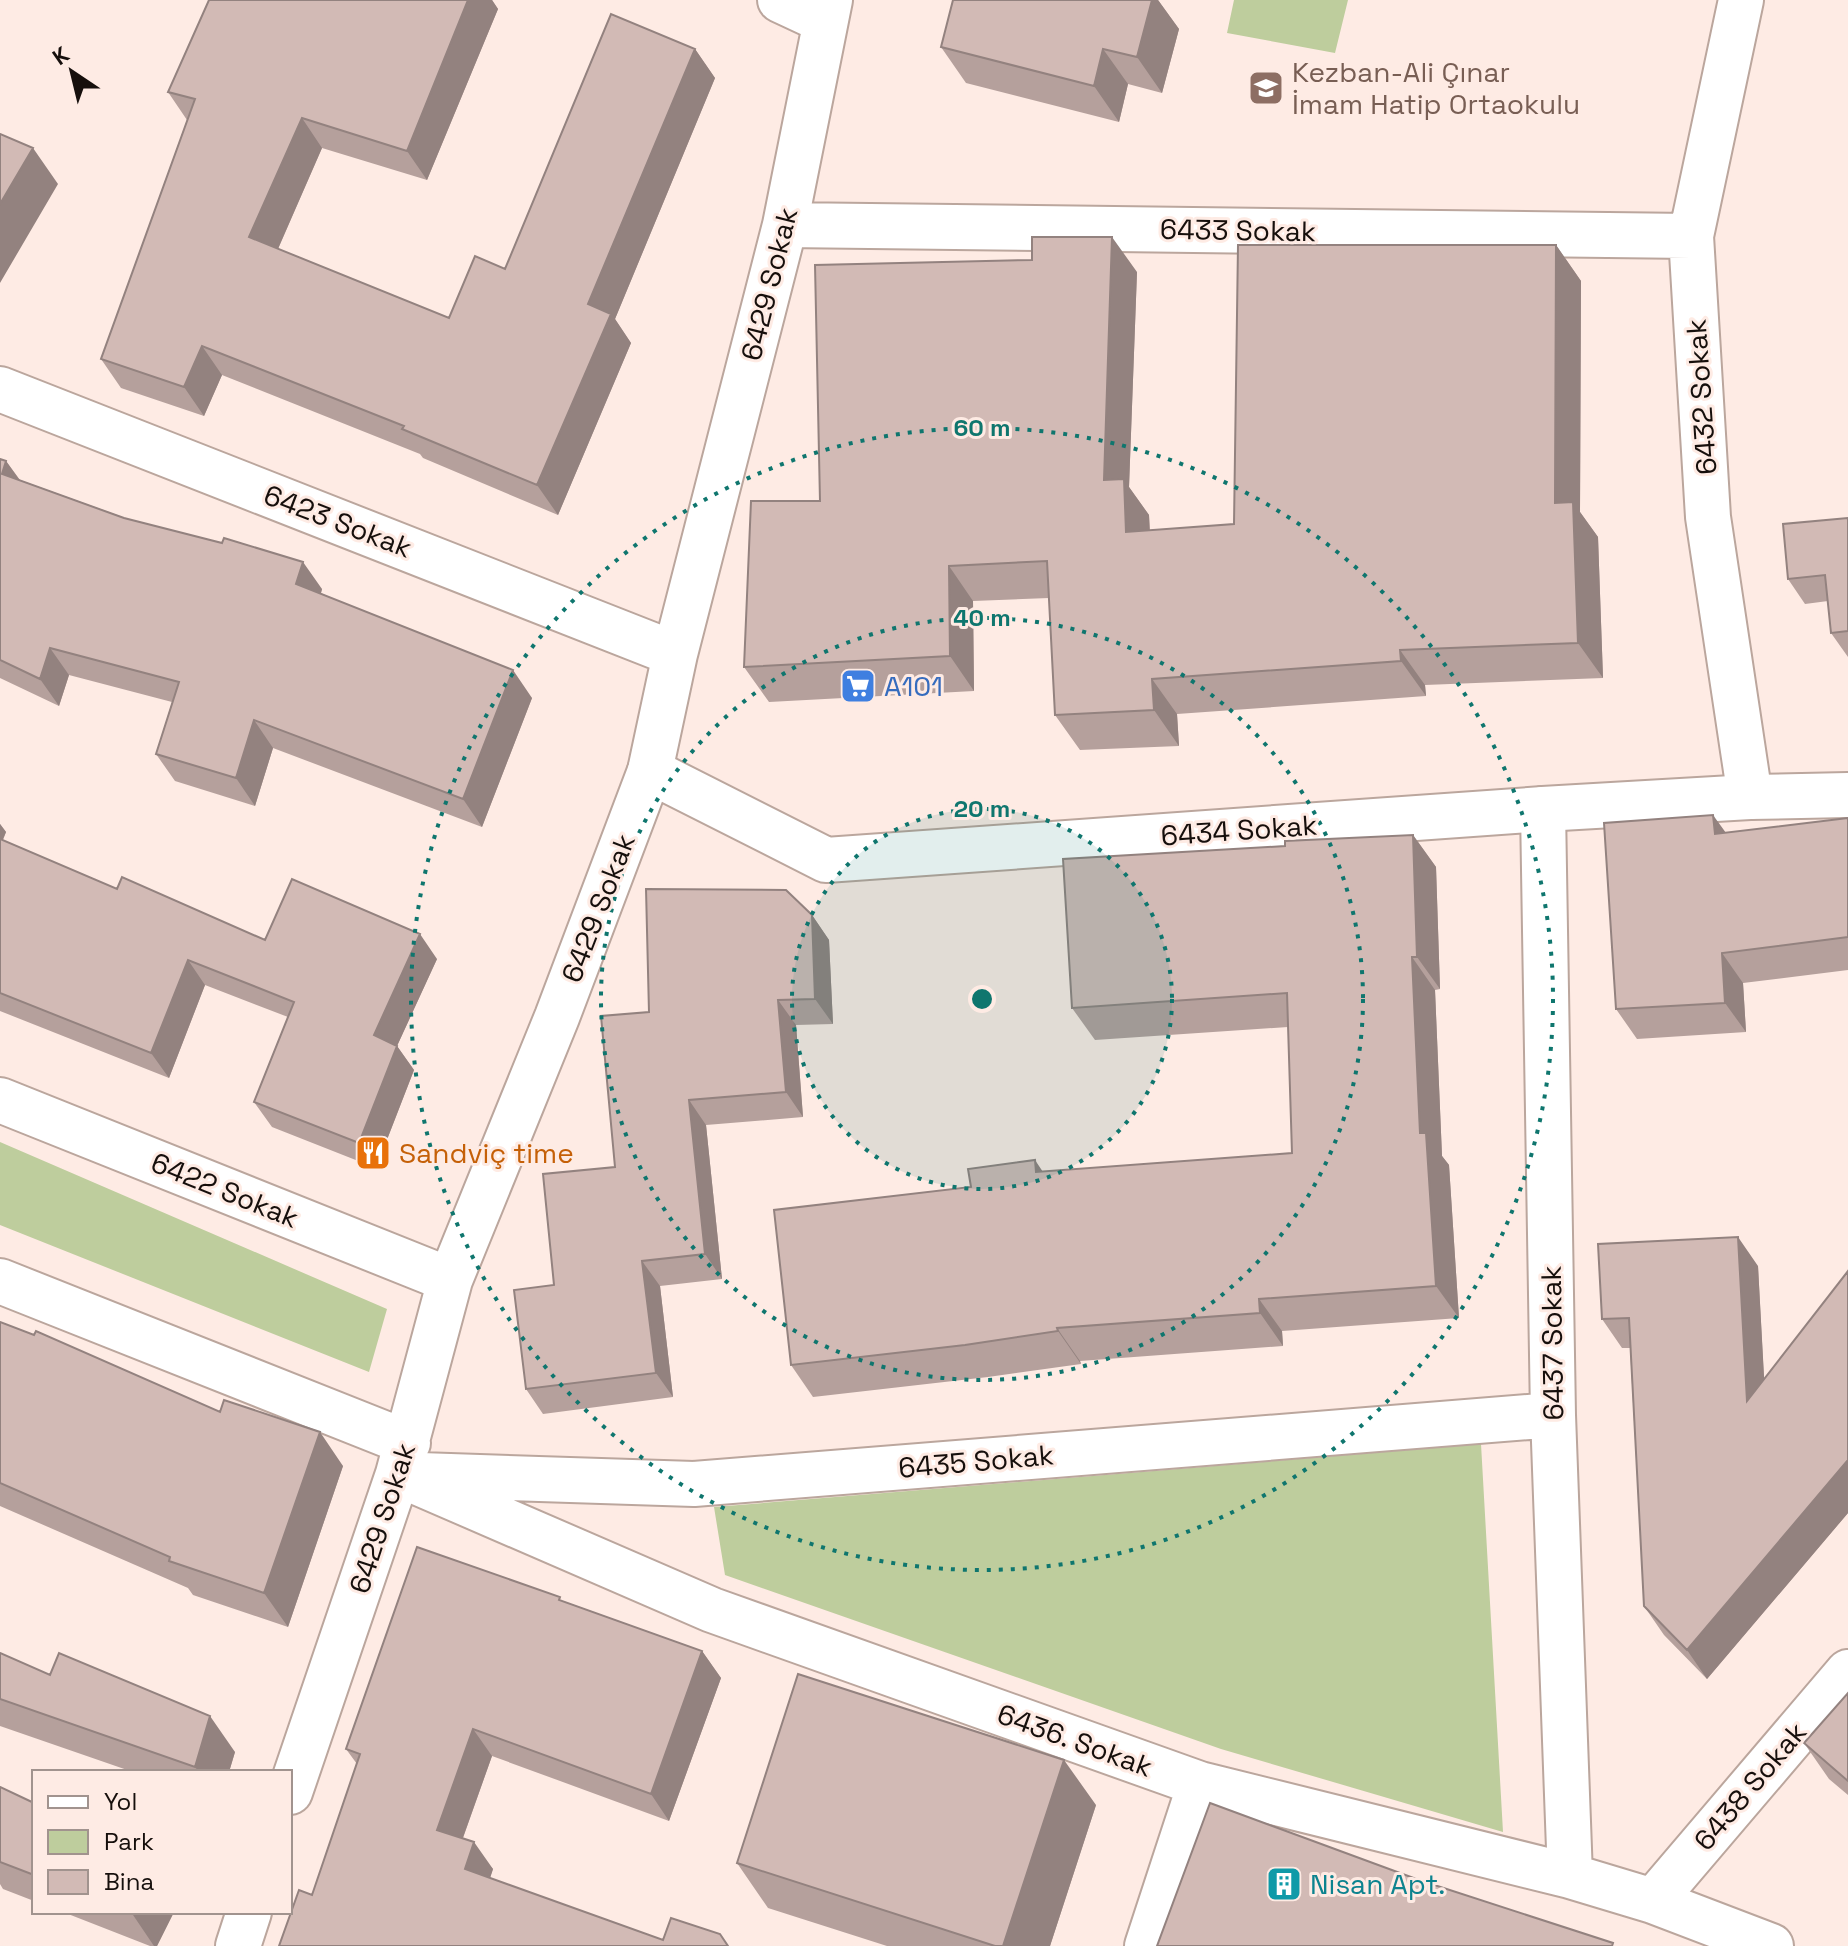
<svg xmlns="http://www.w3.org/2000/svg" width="1848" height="1946" font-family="'Space Grotesk',sans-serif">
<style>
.green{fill:#becd9d}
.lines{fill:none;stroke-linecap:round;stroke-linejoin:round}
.street-casing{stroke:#bba69d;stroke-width:48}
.secondary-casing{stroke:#bba69d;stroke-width:48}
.street{stroke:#fff;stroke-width:44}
.secondary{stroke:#fff;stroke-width:44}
.wall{fill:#b5a09c}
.shaded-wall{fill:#93827f}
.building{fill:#d2bab5;stroke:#93827f;stroke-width:2}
.ring{fill:none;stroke:#0f766e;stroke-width:4;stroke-dasharray:4 8}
.labels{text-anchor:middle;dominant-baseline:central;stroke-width:6;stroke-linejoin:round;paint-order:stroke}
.education-label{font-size:28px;fill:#785e54;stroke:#feebe4;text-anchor:start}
.street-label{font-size:28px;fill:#160f0c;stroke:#feebe4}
.shop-label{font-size:28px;fill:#366cbe;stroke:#feebe4;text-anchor:start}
.food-label{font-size:28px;fill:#c56008;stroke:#feebe4;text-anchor:start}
.culture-label{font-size:28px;fill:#0d838f;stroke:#feebe4;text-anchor:start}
.centre{fill:#0f766e;stroke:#feebe4;stroke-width:4}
.ring-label{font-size:24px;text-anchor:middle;font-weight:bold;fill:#0f766e;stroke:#feebe4;stroke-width:6;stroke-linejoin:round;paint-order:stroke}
</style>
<rect width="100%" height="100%" fill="#feebe4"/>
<path class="green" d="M1234,0H1348L1335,53L1227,33Z
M0,1142L387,1309L369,1372L0,1225Z
M1481,1444L1503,1832L1221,1749L725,1575L714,1507Z"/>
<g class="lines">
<defs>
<path id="street" d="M780,0L825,21
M1741,0L1691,236L1708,517L1750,797
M785,225L1691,236
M0,389L675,654
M1543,809L1553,1415L1570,1876
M0,1100L450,1280
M0,1281L408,1443
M398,1474L712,1610L1200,1784L1570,1876L1653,1901L1771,1946
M420,1475L694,1484L1553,1415
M290,1792L398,1474L450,1280L557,1017L650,771L675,654L785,225L830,0
M1653,1901L1848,1672
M238,1946L249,1912
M1147,1946L1200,1784"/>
<path id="secondary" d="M650,771L826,860L1543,809L1750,797L1848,795"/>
</defs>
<use href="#street" class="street-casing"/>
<use href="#secondary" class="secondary-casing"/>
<use href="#street" class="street"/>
<use href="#secondary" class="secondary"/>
</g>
<path class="wall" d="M209,0H492L498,9L427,180L322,148L278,249L449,318L505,269L695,49L715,78L615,319L631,343L558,515L423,458L420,454L222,375L204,416L121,388L101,359L187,120L168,92Z
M953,0H1158L1179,29L1162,93L1128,84L1119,122L966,83L941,47Z
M1556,245L1581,281L1580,512L1598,537L1603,678L1425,685L1426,696L1177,714L1179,746L1080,750L1055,715L1049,598L973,601L974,691L769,702L744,667L820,501L1137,272L1129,487L1149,515L1150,530L1234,524Z
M0,459L6,461L20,480L322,589L321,593L532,698L482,827L273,748L255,806L175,781L156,754L172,702L69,675L59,706L0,678Z
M1848,518V657L1831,633L1828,601L1805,604L1788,579Z
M1848,818V970L1743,983L1746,1032L1637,1039L1616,1009L1726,833Z
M0,824L6,832L3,840L117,889L265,940L437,959L397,1046L414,1070L376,1168L272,1127L254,1102L288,1017L205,985L169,1078L0,1011Z
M1413,835L1436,867L1440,989L1435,990L1442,1156L1449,1165L1459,1318L1282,1331L1283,1346L1080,1361L1081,1364L988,1377L813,1397L791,1365L971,1187L1043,1172L1292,1153L1288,1027L1095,1040L1072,1008L1285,846Z
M812,915L829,940L833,1024L796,1025L803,1117L706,1125L722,1279L660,1286L673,1397L543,1414L526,1389L554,1285L615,1167L649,1012Z
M1758,1266L1764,1379L1848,1271V1513L1707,1679L1664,1635L1644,1606L1630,1348H1622L1602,1319Z
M0,1322L343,1466L288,1627L193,1595L188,1588L0,1506Z
M563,1601L702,1651L721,1678L669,1821L492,1756L463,1838L493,1869L490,1878L663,1940L728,1946H279L312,1895L357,1764L346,1749Z
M0,1653L50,1675L235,1752L229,1772H133L0,1726Z
M1848,1693V1795L1829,1779L1804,1743Z
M0,1787L34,1803V1901L3,1889L0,1884Z
M1096,1805L1050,1946H887L768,1908L737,1863Z
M63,1912H174L157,1946H150Z"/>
<path class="shaded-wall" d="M468,0H492L498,9L427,180L407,151Z
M1152,0H1158L1179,29L1162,93L1137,57Z
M695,49L715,78L615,319L631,343L558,515L537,485L588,304Z
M1103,49L1128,84L1119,122L1094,86Z
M302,118L322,148L270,267L249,237Z
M33,148L58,184L0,283V204Z
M1112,237L1137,272L1129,487L1149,515L1151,567L1126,532L1104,480Z
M1556,245L1581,281L1580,512L1598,537L1603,678L1578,643L1555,503Z
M202,346L222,375L204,416L184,387Z
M6,461L26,489L2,474Z
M303,562L322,589L316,611L296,584Z
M949,566L973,601L974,691L950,656Z
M50,648L69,675L59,706L40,679Z
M1400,650L1425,685L1426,696L1401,661Z
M513,670L532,698L482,827L463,799Z
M1152,679L1177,714L1179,746L1154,710Z
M254,720L273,748L255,806L236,778Z
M1713,815L1734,844L1715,834Z
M0,824L6,832L0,846Z
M1413,835L1436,867L1440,989L1417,957Z
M812,915L829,940L833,1024L815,999Z
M420,934L437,959L397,1046L414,1070L376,1168L359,1143L374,1035Z
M1722,953L1743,983L1746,1032L1725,1003Z
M1412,957L1435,990L1442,1156L1449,1165L1459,1318L1436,1286L1420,1133Z
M188,960L205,985L169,1078L151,1053Z
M778,1000L796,1025L803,1117L786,1092Z
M689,1100L706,1125L722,1279L705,1254Z
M1035,1160L1057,1193L1036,1172Z
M1738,1237L1758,1266L1767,1431L1747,1401Z
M642,1261L660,1286L673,1397L656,1373Z
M1259,1299L1282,1331L1283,1346L1260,1313Z
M1057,1328L1080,1361L1081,1364L1058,1331Z
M320,1432L343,1466L288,1627L264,1593Z
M1848,1460V1513L1707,1679L1687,1650Z
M702,1651L721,1678L669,1821L651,1794Z
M210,1716L235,1752L229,1772H199L195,1767Z
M473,1729L492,1756L456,1857L437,1830Z
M1064,1760L1096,1805L1050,1946H1003Z
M474,1842L493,1869L484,1896L465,1869Z
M131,1912H174L157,1946H154Z"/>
<path class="building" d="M209,0H468L407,151L302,118L249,237L449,318L475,256L505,269L611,14L695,49L588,304L611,314L537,485L402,429L404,426L202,346L184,387L101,359L195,99L168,92Z
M953,0H1152L1137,57L1103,49L1094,86L941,47Z
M0,134L33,148L0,204Z
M1032,237H1112L1104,480L1124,479L1126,532L1234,524L1238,245H1556L1555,503L1573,502L1578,643L1400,650L1401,661L1152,679L1154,710L1055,715L1047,561L949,566L950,656L744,667L751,501H820L815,265L1032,260Z
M0,459L6,461L2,474L124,518L222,543L224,538L303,562L296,584L513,670L463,799L254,720L236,778L156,754L179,682L50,648L40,679L0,660Z
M1848,518V631L1831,633L1825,575L1788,579L1783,524Z
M1713,815L1715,834L1848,818V937L1722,953L1725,1003L1616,1009L1604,823Z
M1413,835L1417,957H1412L1420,1133H1426L1436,1286L1259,1299L1260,1313L1057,1328L1058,1331L965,1345L791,1365L774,1210L971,1187L968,1169L1035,1160L1036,1172L1292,1153L1287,993L1072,1008L1063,859L1285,846V841Z
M0,839L117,889L122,877L265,940L292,879L420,934L374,1035L397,1046L359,1143L254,1102L294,1002L188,960L151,1053L0,993Z
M646,889L786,890L812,915L815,999L778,1000L786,1092L689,1100L705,1254L642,1261L656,1373L526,1389L514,1290L554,1285L543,1174L615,1167L601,1016L649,1012Z
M1738,1237L1747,1401L1848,1271V1460L1687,1650L1644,1606L1629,1318L1602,1319L1598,1244Z
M0,1322L34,1335L36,1331L220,1412L224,1400L320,1432L264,1593L169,1561L170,1557L0,1483Z
M417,1547L560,1597L559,1600L702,1651L651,1794L473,1729L437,1830L474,1842L465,1869L663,1940L671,1918L720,1934L728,1946H279L299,1890L312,1895L360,1754L346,1749Z
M0,1653L50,1675L59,1653L210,1716L195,1767L0,1699Z
M798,1674L1064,1760L1003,1946H995L737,1863Z
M1848,1693V1781L1804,1743Z
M0,1787L34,1803V1875L0,1862Z
M1210,1803L1419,1880L1613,1943L1612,1946H1157Z"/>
<circle cx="982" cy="999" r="190" fill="#0f766e" fill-opacity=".12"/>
<g class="ring">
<circle cx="982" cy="999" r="190"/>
<circle cx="982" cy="999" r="381"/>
<circle cx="982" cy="999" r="571"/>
</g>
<defs>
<symbol id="school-square" viewBox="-11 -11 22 22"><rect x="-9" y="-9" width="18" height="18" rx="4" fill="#8d6e63" stroke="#feebe4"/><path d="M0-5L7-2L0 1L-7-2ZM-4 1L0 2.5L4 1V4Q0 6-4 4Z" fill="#fff"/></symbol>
<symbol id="supermarket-square" viewBox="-11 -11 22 22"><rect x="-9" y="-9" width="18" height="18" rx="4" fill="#3f7fe0" stroke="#feebe4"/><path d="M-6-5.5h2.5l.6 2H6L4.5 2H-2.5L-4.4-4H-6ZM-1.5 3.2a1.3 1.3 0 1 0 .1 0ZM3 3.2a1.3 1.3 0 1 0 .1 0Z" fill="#fff"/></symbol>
<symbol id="restaurant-square" viewBox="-11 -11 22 22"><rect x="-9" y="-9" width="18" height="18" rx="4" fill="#e8710a" stroke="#feebe4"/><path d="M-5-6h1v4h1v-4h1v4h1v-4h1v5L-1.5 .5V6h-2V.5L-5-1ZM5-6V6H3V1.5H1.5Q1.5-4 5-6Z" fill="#fff"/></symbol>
<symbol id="building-square" viewBox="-11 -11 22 22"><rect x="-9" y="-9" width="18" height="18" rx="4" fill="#0f9aa8" stroke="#feebe4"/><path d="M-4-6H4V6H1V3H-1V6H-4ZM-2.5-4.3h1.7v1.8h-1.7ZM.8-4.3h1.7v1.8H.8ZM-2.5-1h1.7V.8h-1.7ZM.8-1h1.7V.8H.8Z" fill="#fff"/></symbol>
</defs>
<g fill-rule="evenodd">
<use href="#school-square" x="1246" y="68" width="40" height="40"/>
<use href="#supermarket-square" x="838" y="666" width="40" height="40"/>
<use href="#restaurant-square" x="353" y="1133" width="40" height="40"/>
<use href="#building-square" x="1264" y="1864" width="40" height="40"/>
</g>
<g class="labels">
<g class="education-label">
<text x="1292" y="72">Kezban-Ali Çınar<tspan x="1292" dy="32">İmam Hatip Ortaokulu</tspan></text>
</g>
<g class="street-label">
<text transform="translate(1238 230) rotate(1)">6433 Sokak</text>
<text transform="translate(769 284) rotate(-76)">6429 Sokak</text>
<text transform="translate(1701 397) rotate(-94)">6432 Sokak</text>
<text transform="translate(338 521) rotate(21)">6423 Sokak</text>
<text transform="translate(1239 830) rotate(-4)">6434 Sokak</text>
<text transform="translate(598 908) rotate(-69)">6429 Sokak</text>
<text transform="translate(225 1190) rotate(22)">6422 Sokak</text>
<text transform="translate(1552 1343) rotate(-91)">6437 Sokak</text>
<text transform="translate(976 1461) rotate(-5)">6435 Sokak</text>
<text transform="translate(382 1518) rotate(-72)">6429 Sokak</text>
<text transform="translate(1075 1740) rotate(20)">6436. Sokak</text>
<text transform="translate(1750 1786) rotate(-50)">6438 Sokak</text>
</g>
<g class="shop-label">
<text x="884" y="686">A101</text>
</g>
<g class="food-label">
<text x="399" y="1153">Sandviç time</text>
</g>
<g class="culture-label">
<text x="1310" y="1884">Nisan Apt.</text>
</g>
</g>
<circle cx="982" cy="999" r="12" class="centre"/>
<g class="ring-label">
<text x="982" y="436">60 m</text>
<text x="982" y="626">40 m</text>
<text x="982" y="817">20 m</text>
</g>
<rect x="32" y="1770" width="260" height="144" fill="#feebe4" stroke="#a1938e" stroke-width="2"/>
<rect x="48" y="1796" width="40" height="12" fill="#ffffff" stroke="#a1938e" stroke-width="2"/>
<text x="104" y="1810" font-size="24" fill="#160f0c">Yol</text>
<rect x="48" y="1830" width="40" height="24" fill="#becd9d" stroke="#a1938e" stroke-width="2"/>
<text x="104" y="1850" font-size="24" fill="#160f0c">Park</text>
<rect x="48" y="1870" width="40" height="24" fill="#d2bab5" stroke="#a1938e" stroke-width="2"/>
<text x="104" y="1890" font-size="24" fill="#160f0c">Bina</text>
<g transform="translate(72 72) rotate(325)" stroke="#feebe4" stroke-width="6" paint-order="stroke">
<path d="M0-6L14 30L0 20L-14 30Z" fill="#160f0c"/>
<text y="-12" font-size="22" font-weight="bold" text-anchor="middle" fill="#160f0c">K</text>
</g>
</svg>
